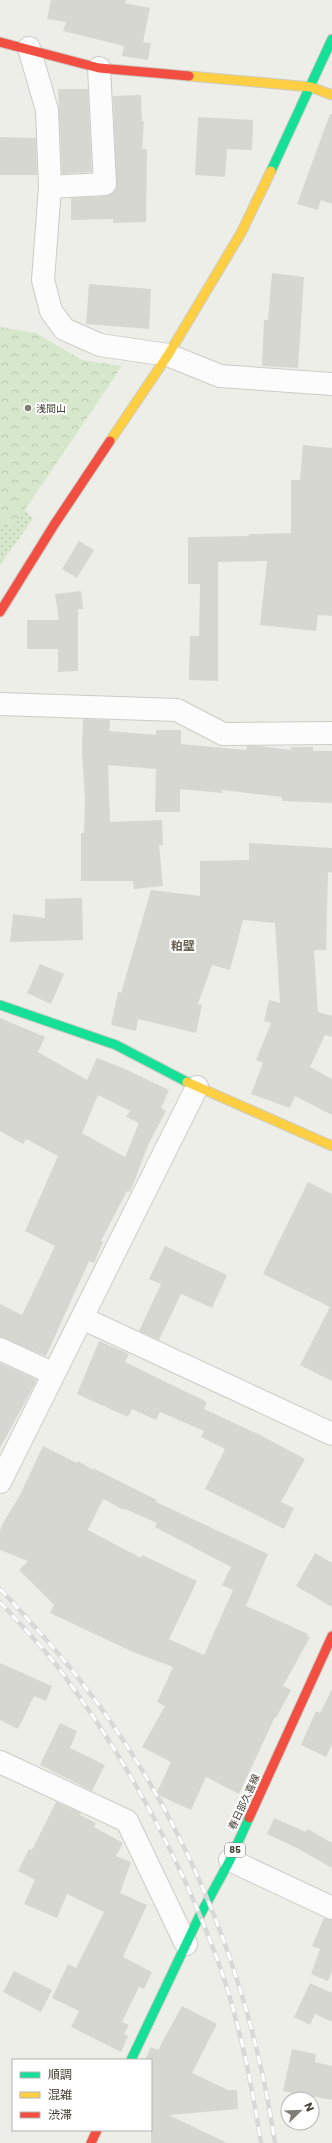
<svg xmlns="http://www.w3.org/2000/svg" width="332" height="2143" font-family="Poppins,'Noto Sans JP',sans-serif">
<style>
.grass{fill:url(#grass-dots)}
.forest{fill:url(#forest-crowns)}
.building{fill:#d7d7d1;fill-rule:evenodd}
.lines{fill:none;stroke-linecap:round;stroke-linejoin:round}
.street-casing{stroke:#cccbc6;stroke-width:24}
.fast-casing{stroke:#cccbc0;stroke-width:11}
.slow-casing{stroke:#cccbc0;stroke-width:11}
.jam-casing{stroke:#cccbc0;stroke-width:11}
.street{stroke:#fcfcfc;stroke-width:22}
.fast{stroke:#16e098;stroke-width:9}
.slow{stroke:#ffcf43;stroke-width:9}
.jam{stroke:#f24e42;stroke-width:9}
.rail-casing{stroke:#d8d8d7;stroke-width:4.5}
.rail{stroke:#fff;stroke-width:3;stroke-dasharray:9;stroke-linecap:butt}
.poi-dot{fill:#7f7d75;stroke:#fff;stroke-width:1.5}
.labels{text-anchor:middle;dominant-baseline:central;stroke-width:4;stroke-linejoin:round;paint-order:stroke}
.shield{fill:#fff;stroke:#7b7972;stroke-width:1}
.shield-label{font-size:9px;font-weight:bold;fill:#434036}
.poi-label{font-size:10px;fill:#434036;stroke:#fff;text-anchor:start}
.street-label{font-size:10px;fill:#434036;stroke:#fff}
.quarter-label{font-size:12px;font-weight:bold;fill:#655f4e;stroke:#fff}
</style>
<defs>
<pattern id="grass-dots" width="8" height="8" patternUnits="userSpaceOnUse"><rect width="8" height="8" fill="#d7e7cb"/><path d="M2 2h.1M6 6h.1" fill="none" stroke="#bac7af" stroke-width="1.8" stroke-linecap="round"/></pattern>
<pattern id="forest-crowns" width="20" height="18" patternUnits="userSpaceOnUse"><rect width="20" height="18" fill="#d7e7cb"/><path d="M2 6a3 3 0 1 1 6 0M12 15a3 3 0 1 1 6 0" fill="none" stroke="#bac7af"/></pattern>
</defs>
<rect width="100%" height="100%" fill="#eeeee9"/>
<path class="grass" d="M0,481L33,519L0,565Z"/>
<path class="forest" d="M0,327L36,333L82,360L122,366L12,529L0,523Z"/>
<path class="building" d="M51,0H126L125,3L150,8L143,42L151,43L148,60L122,56L124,46L63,31L66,22L47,19Z
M58,89H88L92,172L62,174Z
M141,95L142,121H144L142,149H147L146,222L113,223V219L71,220V198L106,196L112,194L116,189L113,96Z
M330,114H332V204L321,200L318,210L297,204Z
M198,117L253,120L252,150L227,149L225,177L195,175Z
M0,137L36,138L37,175H0Z
M272,273L304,277L298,368L262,366L264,320H268Z
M89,284L151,289L149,329L86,324Z
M303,445L332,448V616L318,615L316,631L260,625L267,561L218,562V681L189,680L190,636H199L200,584H188V537L249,536V534L291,533V480H300Z
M79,541L94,550L77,578L62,569Z
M81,591L83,609H78V671L58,672V649H27V620H59L55,594Z
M83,719L110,720L109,731L156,735V730H181V744L246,750L247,746H259L291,750V747H313V751H332V803L282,801V797L222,790V793L180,789V812H155L156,769L108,765L110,822L162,820L163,845H159L163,886L134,889L133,881H81V833H84L85,798L82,752Z
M249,843L332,848V873L328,872L326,950H314L318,1012L332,1016V1037L325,1035L310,1067L332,1079V1115L295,1096L290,1108L251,1094L263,1063L256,1060L271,1023L264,1021L269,1000L280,1003L275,923L243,920L230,970L212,965L198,1004L202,1005L196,1033L138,1019L136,1031L111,1025L118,992L121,993L151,890L200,896V861L249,860Z
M82,898L83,940L10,942L13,914L45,918V899Z
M40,964L64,974L51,1004L27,993Z
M0,1018L45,1037L38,1052L87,1080L97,1058L125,1069L169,1090L161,1108L166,1111L149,1143L130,1192L127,1191L101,1241L103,1242L94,1263L89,1261L46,1356L0,1337V1304L22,1315L55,1246L25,1231L58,1156L26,1139L23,1144L0,1131ZM98,1095L130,1111L126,1117L139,1123L125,1157L82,1133Z
M308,1182L332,1194V1381L300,1365L330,1307L263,1274Z
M165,1246L227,1275L212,1308L181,1294L159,1340L139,1331L161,1284L149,1279Z
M99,1341L129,1354L125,1362L207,1402L204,1409L260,1435L305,1459L281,1502L294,1508L284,1529L205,1489L225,1449L201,1437L204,1431L160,1412L156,1420L132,1409L128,1417L77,1394Z
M0,1363L37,1380L0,1448Z
M43,1446L77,1463L78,1461L93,1470V1468L157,1500L156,1502L268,1554L246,1606L308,1634L307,1636L310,1637L283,1686L291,1690L276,1718L275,1717L239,1794L206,1777L191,1810L156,1794L171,1762L142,1747L165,1706L157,1702L173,1667L133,1652L50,1613L54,1605L19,1570L28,1561L0,1550V1531L3,1523L19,1497ZM103,1499L124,1510L125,1509L157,1523L155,1527L231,1567L222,1585L233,1590L204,1655L169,1639L197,1581L142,1555L141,1558L88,1530Z
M315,1553L332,1563V1607L296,1586Z
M0,1663L52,1686L46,1701L34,1696L18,1729L0,1720Z
M332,1689V1744L326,1757L301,1745L316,1711L320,1713Z
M60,1723L77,1731L70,1748L105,1765L92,1791L40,1765Z
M56,1802L81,1813L80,1815L96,1823L94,1827L123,1843L116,1856L131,1862L120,1893L147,1905L123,1957L152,1972L144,1989L139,1987L122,2022L129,2025L124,2034L128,2036L121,2052L71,2027L79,2011L52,1998L68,1964L76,1968L104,1912L67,1894L57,1918L24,1904L35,1880L18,1871L29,1849L32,1850Z
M274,1818L306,1832L308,1829L332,1843V1868L297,1848L267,1834Z
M324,1918L332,1920V1971L328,1981L311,1974L320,1949L312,1946Z
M14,1971L52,1990L41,2012L3,1992Z
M310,1983L332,1993V2022L315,2014L310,2025L294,2017Z
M182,2006L217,2024L192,2073L228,2090H237L238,2109L169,2115L227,2143H151V2060H145L151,2047L158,2050Z
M292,2049L316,2054L315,2062L332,2066V2100L283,2091Z"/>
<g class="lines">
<defs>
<path id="street" d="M29,48L47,110L50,187L43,280L51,311L64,329L100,345L168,355L220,376L332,384
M50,187L105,184L99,68
M0,704L177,710L223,734L332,733
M82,1318L332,1434
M0,1349L54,1374
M0,1482L197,1087
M0,1762L127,1821L186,1944
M230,1860L332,1908"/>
<path id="fast" d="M271,171L332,39
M0,1005L116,1045L187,1082
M131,2060L199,1917L230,1860L249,1818"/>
<path id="slow" d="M189,76L311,87L332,95
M110,441L168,355L241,233L271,171
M187,1082L332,1146"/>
<path id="jam" d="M0,42L99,68L189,76
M0,612L54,525L110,441
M249,1818L332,1636
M91,2143L97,2130"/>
</defs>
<use href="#street" class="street-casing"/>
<use href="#fast" class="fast-casing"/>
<use href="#slow" class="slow-casing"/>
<use href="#jam" class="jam-casing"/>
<use href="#street" class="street"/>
<use href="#fast" class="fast"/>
<use href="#slow" class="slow"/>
<use href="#jam" class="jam"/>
<defs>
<path id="rail" d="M0,1589C15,1604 29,1621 43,1636C169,1777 247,1956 275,2143
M0,1602C19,1623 40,1644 57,1666C123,1753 176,1851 215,1953C238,2014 251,2079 261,2143"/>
</defs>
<use href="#rail" class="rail-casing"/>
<use href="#rail" class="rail"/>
</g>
<circle class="poi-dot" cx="28" cy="408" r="4"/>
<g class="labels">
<rect class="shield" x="225" y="1843" width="20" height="14" rx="3"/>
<g class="shield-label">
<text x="235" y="1850">85</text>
</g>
<g class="poi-label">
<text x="36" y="408">浅間山</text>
</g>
<g class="street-label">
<text transform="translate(244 1802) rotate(-65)">春日部久喜線</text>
</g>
<g class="quarter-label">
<text x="183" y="945">粕壁</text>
</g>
</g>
<rect x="12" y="2059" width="140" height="72" fill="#ffffff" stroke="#b4b3af"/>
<rect x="20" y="2072" width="20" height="6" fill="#16e098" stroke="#b4b3af"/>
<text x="48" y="2079" font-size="12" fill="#434036">順調</text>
<rect x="20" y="2092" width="20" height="6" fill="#ffcf43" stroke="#b4b3af"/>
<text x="48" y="2099" font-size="12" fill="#434036">混雑</text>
<rect x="20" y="2112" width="20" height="6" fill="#f24e42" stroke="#b4b3af"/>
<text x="48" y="2119" font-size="12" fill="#434036">渋滞</text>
<g transform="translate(300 2111) rotate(67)"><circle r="19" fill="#ffffff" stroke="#b4b3af"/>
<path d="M0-3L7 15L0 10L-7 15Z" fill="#7f7d75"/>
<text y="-6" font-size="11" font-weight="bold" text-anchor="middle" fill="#434036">N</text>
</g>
</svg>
